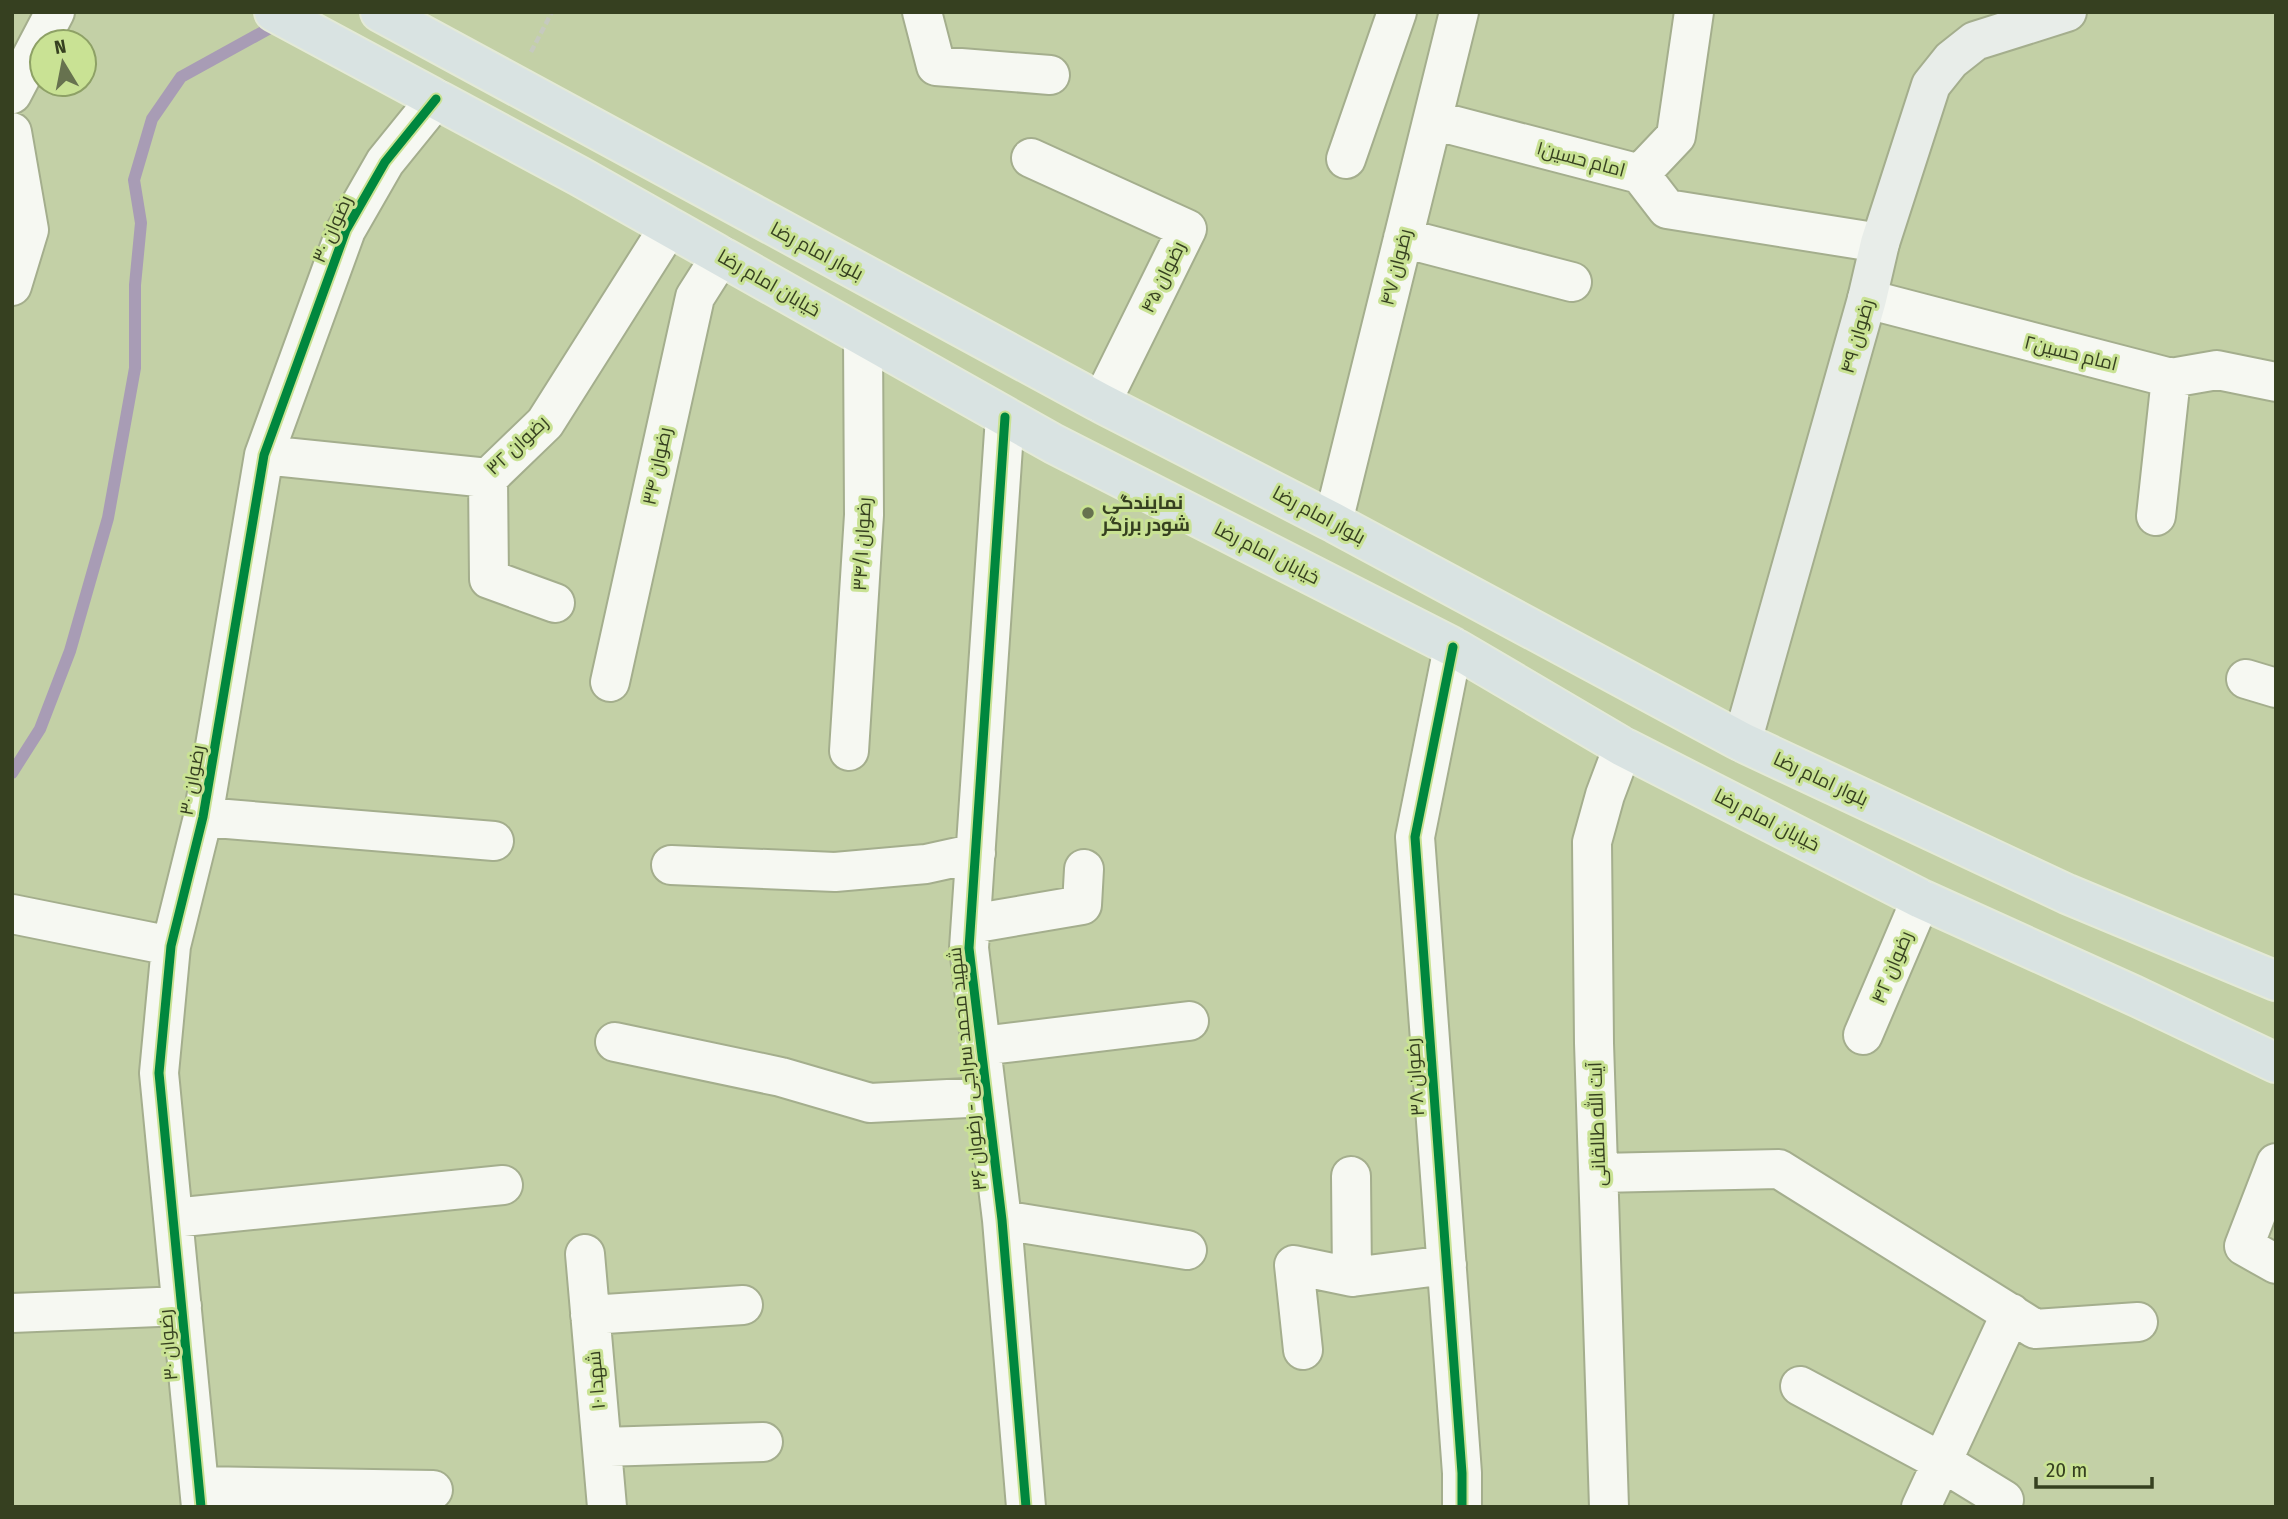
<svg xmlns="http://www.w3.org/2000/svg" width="2288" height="1519" font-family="'Fira Sans Condensed',Cairo,sans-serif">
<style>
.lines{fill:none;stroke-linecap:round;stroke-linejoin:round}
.stream{stroke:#a89cb5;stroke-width:12}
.street-casing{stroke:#a4ae8d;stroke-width:42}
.secondary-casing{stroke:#a4ae8d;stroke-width:42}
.primary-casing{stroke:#e4ead7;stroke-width:42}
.path{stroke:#c6cabe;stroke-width:4.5;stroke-dasharray:7 3.5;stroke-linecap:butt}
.street{stroke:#f6f8f2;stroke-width:38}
.secondary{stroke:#e8ede9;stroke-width:38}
.primary{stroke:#d9e3e2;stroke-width:38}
.cycleway-casing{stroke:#c9e294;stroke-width:13}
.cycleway{stroke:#00873e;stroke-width:9}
.poi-dot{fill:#67724f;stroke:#c9e294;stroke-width:2.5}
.labels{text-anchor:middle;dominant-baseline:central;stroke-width:6;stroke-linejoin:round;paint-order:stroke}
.street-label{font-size:19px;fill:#364020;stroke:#c9e294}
.poi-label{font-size:19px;font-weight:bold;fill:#364020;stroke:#c9e294;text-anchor:start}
</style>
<rect width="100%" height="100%" fill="#c3d0a6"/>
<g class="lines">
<path class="stream" d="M12,773L40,729L70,651L108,518L135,368V285L141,223L134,180L152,119L181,77L279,23"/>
<defs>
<path id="street" d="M922,12L936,66L1050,75
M12,94L55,12
M1433,120L1640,174L1667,209L1880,243
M12,132L29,230L12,286
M1031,158L1187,229L1101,403
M1346,159L1397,12
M1640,174L1676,136L1694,12
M1403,238L1572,282
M1867,299L2171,378L2217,370L2276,382
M1005,417L969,948L1002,1220L1026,1507
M264,455L488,478L545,423L669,227
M488,478L489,579L555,603
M2156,516L2171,378
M1333,522L1459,12
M1453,647L1415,837L1462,1473V1507
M2246,679L2276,688
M610,682L695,297L721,256
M849,751L864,515L863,337
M203,817L494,841
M671,865L835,872L926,864L976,853
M12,914L171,946
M971,924L1082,905L1084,869
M1863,1035L1921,899
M615,1042L781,1077L870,1103L987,1097
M981,1046L1189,1021
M2276,1163L2244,1246L2276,1264
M1599,1173L1779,1169L2035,1329L2138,1322
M173,1218L503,1185
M1002,1220L1187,1250
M585,1254L607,1507
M1352,1277L1447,1265
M12,1313L182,1306
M590,1315L743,1305
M1303,1350L1294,1265L1352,1277L1351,1176
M1800,1386L1942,1462L2004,1500
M602,1447L763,1442
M199,1486L433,1490
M201,1507L159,1073L171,946L203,817L264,455L346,230L385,162L436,99
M1609,1507L1594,1043L1592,842L1605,795L1623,747
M1921,1507L2011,1313"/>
<path id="secondary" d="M1742,742L1867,299L1880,243L1931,85L1951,60L1975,41L2067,12"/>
<path id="primary" d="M274,12L579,176L1054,444L1453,647L1623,747L1921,899L2133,995L2276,1063
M380,12L1101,403L1333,522L1742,742L2067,894L2276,981"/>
</defs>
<use href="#street" class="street-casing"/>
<use href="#secondary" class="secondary-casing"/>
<use href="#primary" class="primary-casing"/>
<path class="path" d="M531,52L552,12"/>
<use href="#street" class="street"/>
<use href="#secondary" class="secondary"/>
<use href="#primary" class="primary"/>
<defs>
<path id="cycleway" d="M1005,417L969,948L1002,1220L1026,1507
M1453,647L1415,837L1462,1473V1507
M201,1507L159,1073L171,946L203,817L264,455L346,230L385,162L436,99"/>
</defs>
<use href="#cycleway" class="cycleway-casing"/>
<use href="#cycleway" class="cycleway"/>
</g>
<circle class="poi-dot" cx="1088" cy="513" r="7"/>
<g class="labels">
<g class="street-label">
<text transform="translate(1581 159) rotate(15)">امام حسین۱</text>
<text transform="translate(332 229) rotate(-66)">رضوان ۳۰</text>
<text transform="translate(817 251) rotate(28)">بلوار امام رضا</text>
<text transform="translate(1396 267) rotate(-76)">رضوان ۴۷</text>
<text transform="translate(1163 277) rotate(-64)">رضوان ۴۵</text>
<text transform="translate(769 283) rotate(30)">خیابان امام رضا</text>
<text transform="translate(1857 336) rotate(-74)">رضوان ۴۹</text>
<text transform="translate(2071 353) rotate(14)">امام حسین۲</text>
<text transform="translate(517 445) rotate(-43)">رضوان ۳۲</text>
<text transform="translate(657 466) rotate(-78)">رضوان ۳۴</text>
<text transform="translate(1319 515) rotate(28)">بلوار امام رضا</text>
<text transform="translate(862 544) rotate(-87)">رضوان ۳۴/۱</text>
<text transform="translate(1267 553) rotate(27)">خیابان امام رضا</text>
<text transform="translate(1821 779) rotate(25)">بلوار امام رضا</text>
<text transform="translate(192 780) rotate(-80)">رضوان ۳۰</text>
<text transform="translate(1767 820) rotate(27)">خیابان امام رضا</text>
<text transform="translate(1892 967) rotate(-67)">رضوان ۴۲</text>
<text transform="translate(967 1069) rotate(-96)">شهید محمد سراجی - رضوان ۳۶</text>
<text transform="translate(1415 1077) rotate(-94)">رضوان ۳۸</text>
<text transform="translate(1597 1124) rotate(-92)">آیت الله طالقانی</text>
<text transform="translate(168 1345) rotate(-95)">رضوان ۳۰</text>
<text transform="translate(596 1380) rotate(-95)">شهدا ۱۰</text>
</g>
<g class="poi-label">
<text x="1102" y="502">نمایندگی<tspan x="1102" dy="22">شودر برزگر</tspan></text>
</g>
</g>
<rect width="2288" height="1519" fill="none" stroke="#364020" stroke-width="28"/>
<g transform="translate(63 63) rotate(350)"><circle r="33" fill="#c9e294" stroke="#8ea166" stroke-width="2"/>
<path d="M0-5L12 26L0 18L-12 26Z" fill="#67724f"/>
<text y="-10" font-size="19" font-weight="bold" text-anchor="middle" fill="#364020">N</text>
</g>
<path d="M2036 1477v10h116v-10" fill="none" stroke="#364020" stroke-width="3.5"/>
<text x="2046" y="1477" font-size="21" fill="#364020" stroke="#c9e294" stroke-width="5" paint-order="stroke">20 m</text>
</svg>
